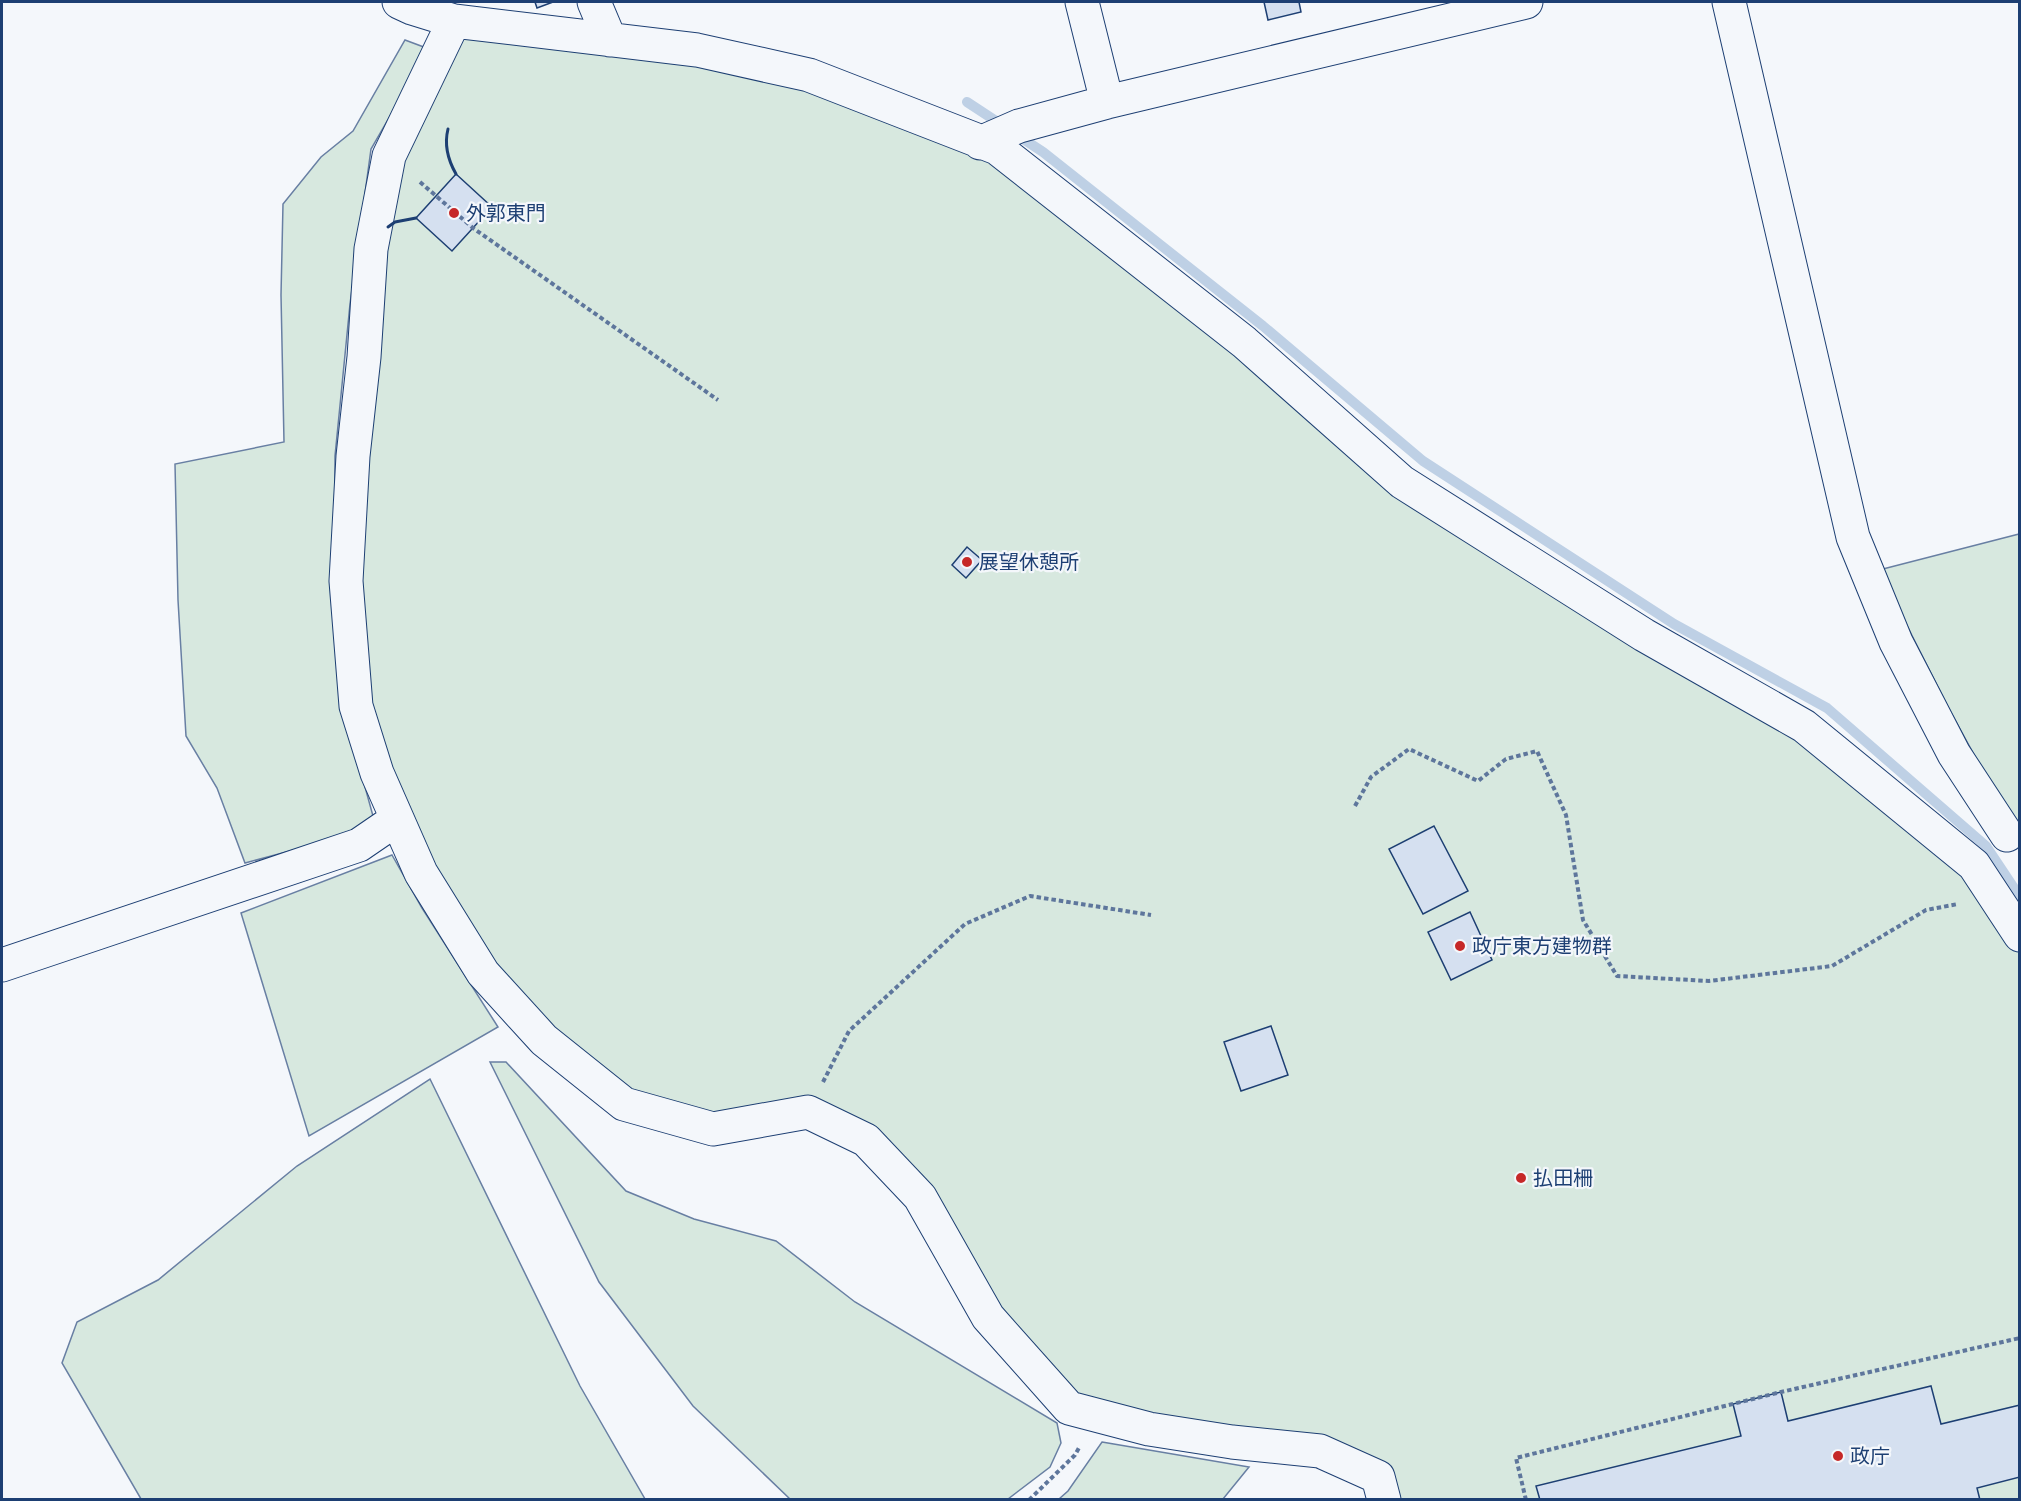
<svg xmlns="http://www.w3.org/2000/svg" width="2021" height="1501" font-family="'Libre Baskerville','Noto Sans JP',serif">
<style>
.green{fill:#d7e8df;stroke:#687fa3;stroke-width:1.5}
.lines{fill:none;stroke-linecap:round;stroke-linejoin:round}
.stream{stroke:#bed0e5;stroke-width:10}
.building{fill:#d5e0f0;stroke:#1d3f73;stroke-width:1.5}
.minor-casing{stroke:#1d3f73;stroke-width:35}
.path{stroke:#5e769c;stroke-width:4;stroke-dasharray:4.5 3;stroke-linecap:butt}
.minor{stroke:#f4f7fb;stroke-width:33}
.wall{stroke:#1d3f73;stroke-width:3}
.poi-dot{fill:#c62828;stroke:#f4f7fb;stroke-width:2}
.labels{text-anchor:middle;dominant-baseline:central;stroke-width:4.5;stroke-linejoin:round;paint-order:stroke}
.poi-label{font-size:20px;fill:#1d3f73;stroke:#f4f7fb;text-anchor:start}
</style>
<rect width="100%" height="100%" fill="#f4f7fb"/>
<path class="green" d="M454,21L697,50L980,143L1402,482L1804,726L1974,865L2019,935V1499H1384L1378,1477L1069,1408L920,1197L808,1112L713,1129L624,1104L483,973L356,706L371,249Z
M405,40L429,49L371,149L350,304L335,456L334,579L354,747L373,816L358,833L245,863L217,788L186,736L178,600L175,464L284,442L281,295L283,204L321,157L353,131Z
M2019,534V837L1948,707L1879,570Z
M392,855L422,908L498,1027L309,1136L241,913Z
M490,1062H506L626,1191L694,1219L776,1241L855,1302L1057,1423L1061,1443L1050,1467L1008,1499H790L693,1406L599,1282Z
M430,1079L580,1386L645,1499H141L62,1363L77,1322L158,1280L297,1166Z
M1102,1442L1249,1467L1223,1499H1059L1068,1491Z"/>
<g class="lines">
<path class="stream" d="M967,102L1043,152L1263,326L1423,461L1674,624L1827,708L1986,846L2020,897"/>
</g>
<path class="building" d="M535,2H553L537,8Z
M1264,2H1299L1301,12L1268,20Z
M456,174L492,207L452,251L416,218Z
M967,547L982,560L966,578L952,565Z
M1434,826L1468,891L1423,914L1389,849Z
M1470,912L1492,960L1451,980L1428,932Z
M1271,1026L1288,1075L1241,1091L1224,1042Z
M1931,1386L1941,1424L2020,1405V1477L1977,1488L1980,1500H1540L1536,1486L1741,1436L1733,1404L1781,1392L1788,1421Z"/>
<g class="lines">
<defs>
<path id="minor" d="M399,2L412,8L454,21L697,50L809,75L997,148L1244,342L1402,482L1644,635L1804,726L1974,865L2020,935
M594,2L610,40
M1082,2L1107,102
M1729,2L1853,537L1896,642L1954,754L2007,835
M454,21L389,156L371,249L364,357L353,456L346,581L356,706L377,773L421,873L483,973L544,1040L624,1104L713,1129L808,1112L866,1140L920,1197L988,1317L1069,1408L1149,1429L1232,1442L1320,1451L1378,1477L1384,1500
M980,143L1019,126L1107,102L1526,2
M2,965L359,845L397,819"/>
</defs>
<use href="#minor" class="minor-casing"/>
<path class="path" d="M420,182L473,228L718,400
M1355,806L1371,777L1409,749L1478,781L1506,759L1537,751L1566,815L1583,920L1617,976L1709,981L1832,966L1926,910L1958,904
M823,1082L849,1031L965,924L1030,896L1151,915
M1029,1500L1075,1455L1080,1446
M1526,1500L1516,1458L1781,1392L2020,1338"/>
<use href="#minor" class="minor"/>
<path class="wall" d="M448,129C444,145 448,160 456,174
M388,227L395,222L416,218"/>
</g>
<g class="poi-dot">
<circle cx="454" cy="213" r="6"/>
<circle cx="967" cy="562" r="6"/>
<circle cx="1460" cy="946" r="6"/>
<circle cx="1521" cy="1178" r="6"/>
<circle cx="1838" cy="1456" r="6"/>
</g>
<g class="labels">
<g class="poi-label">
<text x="466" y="213">外郭東門</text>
<text x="979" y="562">展望休憩所</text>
<text x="1472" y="946">政庁東方建物群</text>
<text x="1533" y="1178">払田柵</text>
<text x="1850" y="1456">政庁</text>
</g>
</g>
<rect width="2021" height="1501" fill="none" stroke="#1d3f73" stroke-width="6"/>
</svg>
